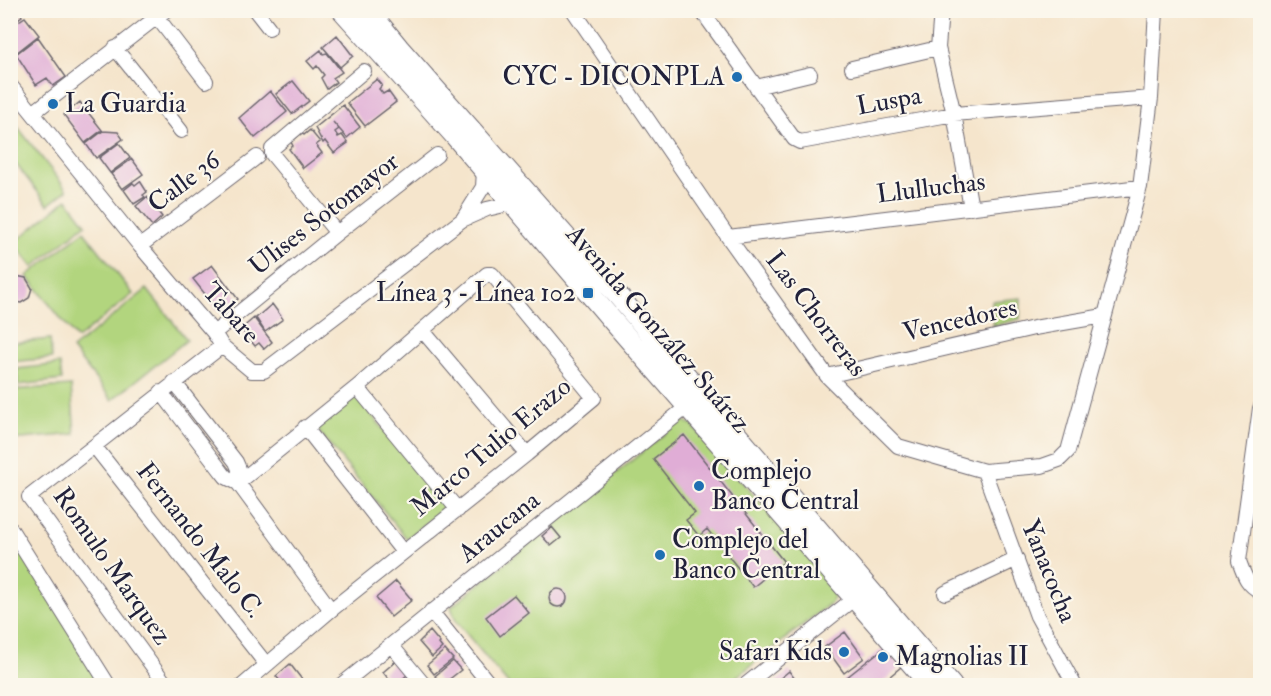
<svg xmlns="http://www.w3.org/2000/svg" width="1271" height="696" font-family="'IM FELL Double Pica',serif">
<style>
.green{fill:#b2d57e;stroke:#6a7c5c;stroke-width:1.5}
.building{fill:#e0add6}
.lines{fill:none;stroke-linecap:round;stroke-linejoin:round}
.street-casing{stroke:#6c666e;stroke-width:16}
.secondary-casing{stroke:#6c666e;stroke-width:22}
.street{stroke:#fff;stroke-width:14}
.secondary{stroke:#fff;stroke-width:20}
.poi-dot{fill:#1f6fb2;stroke:#fbf7ec;stroke-width:2}
.labels{text-anchor:middle;dominant-baseline:central;stroke-width:4.5;stroke-linejoin:round;paint-order:stroke}
.poi-label{font-size:26px;fill:#22223b;stroke:#fbf7ec;text-anchor:start}
.street-label{font-size:26px;fill:#22223b;stroke:#fbf7ec}
</style>
<rect width="100%" height="100%" fill="#fbf7ec"/>
<filter id="ink" filterUnits="userSpaceOnUse"><feTurbulence type="fractalNoise" baseFrequency=".0167" numOctaves="2"/><feDisplacementMap in="SourceGraphic" scale="12" xChannelSelector="R" yChannelSelector="G"/><feConvolveMatrix kernelMatrix="1 2 1 2 8 2 1 2 1" color-interpolation-filters="sRGB"/></filter>
<filter id="wash" filterUnits="userSpaceOnUse"><feTurbulence type="fractalNoise" baseFrequency=".008" numOctaves="4" result="noise"/><feDisplacementMap in="SourceGraphic" scale="24" xChannelSelector="R" yChannelSelector="G"/><feGaussianBlur stdDeviation="1.35" result="paint"/><feColorMatrix in="noise" values="0 0 0 0 0 0 0 0 0 0 0 0 0 0 0 0 0 1.4 0 .05"/><feComposite in="paint" operator="in"/></filter>
<g filter="url(#wash)">
<rect width="100%" height="100%" fill="#f5e5cc"/>
<path class="green" d="M13,121L67,190L48,205L11,158V123Z
M67,199L86,224L33,267L14,243Z
M84,231L133,294L77,339L27,276Z
M147,289L187,340L112,400L72,349Z
M1021,298L1020,319L993,326L992,301Z
M50,339L52,358L11,362V343Z
M60,364L62,380L18,385L17,369Z
M71,386L75,434L11,440V390Z
M356,395L446,507L407,539L316,428Z
M685,421L692,425L832,584L835,594L832,602L725,686L509,685L456,621L451,607L678,423Z
M10,528L109,685H11Z"/>
<g id="blocks">
<path class="building" d="M10,10H19L22,16L10,24Z
M25,17L39,35L16,53L10,45V27Z
M337,35L353,56L340,67L323,47Z
M38,37L66,77L53,86L47,78L36,85L16,54Z
M321,50L323,54L327,53L342,72L333,78L336,82L327,89L321,78L324,75L317,66L314,69L307,61Z
M377,79L382,85L379,89L383,94L388,91L396,102L365,126L347,103Z
M293,81L309,101L292,114L276,94Z
M270,91L287,112L255,138L239,118Z
M80,102L102,130L85,143L64,115Z
M343,105L360,127L347,138L333,122L339,129L335,132L338,137L342,135L348,143L334,153L325,141L323,143L315,128Z
M310,130L320,142L316,145L322,153L303,168L289,149L293,146L291,142L302,133L304,135Z
M103,131L118,132L123,139L96,158L86,144Z
M119,143L130,158L110,173L99,158Z
M132,159L143,174L122,189L111,174Z
M140,181L147,192L143,195L145,197L134,204L124,190L133,183L135,185Z
M147,197L162,217L152,226L136,206Z
M10,254H17V265H10Z
M212,265L238,299L220,313L193,279Z
M16,276L26,278L32,288L29,298L21,303L10,301V278Z
M272,304L283,319L265,332L256,318Z
M254,318L272,342L264,349L259,343L255,346L241,329Z
M684,435L784,562L753,587L707,529L699,536L686,520L695,513L653,459Z
M552,527L561,538L551,546L542,536Z
M396,581L412,600L391,617L376,598Z
M549 598a9 9 0 1 1 18 0a9 9 0 1 1-18 0Z
M514,595L529,613L500,636L486,617Z
M430,631L440,643L439,644L442,648L432,657L419,642Z
M845,632L864,658L844,673L825,647Z
M885,647L901,667L878,686H846L842,681Z
M445,650L453,659L434,674L427,665Z
M396,661L407,675L394,686L383,672Z
M453,661L461,670L442,685L435,676Z
M290,664L307,686H284L276,676Z
M789,671L800,686H771Z
M409,676L417,686H396Z"/>
</g>
</g>
<g filter="url(#ink)">
<use href="#blocks" fill-opacity="0" stroke="#6c666e" stroke-width="1.5"/>
<g class="lines">
<defs>
<path id="street" d="M255,10L269,28
M573,10L728,237L827,376L898,446L984,471L1042,466L1059,460L1068,451L1140,187L1151,98L1156,10
M701,10L794,139L800,142L954,114L1151,98
M941,10L938,48L954,114L971,208
M157,17L206,81
M115,48L181,131
M852,68L938,48
M10,85L140,246L214,333L222,346L252,371H264L462,220L487,209L513,203
M756,87L810,74
M34,112L166,10
M463,219L483,187L484,170
M337,233L272,154V149L364,71
M728,237L1140,187
M140,246L257,157
M423,331L527,454
M214,333L337,233L437,155
M827,376L1034,328L1104,316
M174,382L236,462L239,469L238,483
M357,387L458,510
M161,392L222,472L226,477L238,483L331,610
M1260,408L1239,561C1244,575 1247,585 1260,591
M305,427L403,552
M95,447L266,664
M984,471L1037,616L1075,686
M238,483L357,387L487,274H492L594,398L527,454L331,610L242,686
M10,528L109,686
M945,593L1017,559
M431,611L491,686
M391,645L425,686
M167,686L29,497L222,346
M340,686L688,406
M744,686L856,597"/>
<path id="secondary" d="M342,10L455,136L612,320L931,686
M368,10L399,48L619,297L952,686"/>
</defs>
<use href="#street" class="street-casing"/>
<use href="#secondary" class="secondary-casing"/>
<use href="#street" class="street"/>
<use href="#secondary" class="secondary"/>
</g>
</g>
<g class="poi-dot">
<circle cx="737" cy="77" r="6"/>
<circle cx="53" cy="104" r="6"/>
<rect x="582" y="287" width="12" height="12" rx="3"/>
<circle cx="699" cy="486" r="6"/>
<circle cx="660" cy="555" r="6"/>
<circle cx="844" cy="652" r="6"/>
<circle cx="883" cy="657" r="6"/>
</g>
<g class="labels">
<g class="poi-label">
<text x="725" y="77" text-anchor="end">CYC - DICONPLA</text>
<text x="65" y="104">La Guardia</text>
<text x="576" y="293" text-anchor="end">Línea 3 - Línea 102</text>
<text x="711" y="471">Complejo<tspan x="711" dy="30">Banco Central</tspan></text>
<text x="672" y="540">Complejo del<tspan x="672" dy="30">Banco Central</tspan></text>
<text x="832" y="652" text-anchor="end">Safari Kids</text>
<text x="895" y="657">Magnolias II</text>
</g>
<g class="street-label">
<text transform="translate(889 101) rotate(-10)">Luspa</text>
<text transform="translate(184 182) rotate(-37)">Calle 36</text>
<text transform="translate(931 188) rotate(-7)">Llulluchas</text>
<text transform="translate(324 214) rotate(-38)">Ulises Sotomayor</text>
<text transform="translate(231 313) rotate(48)">Tabare</text>
<text transform="translate(816 314) rotate(53)">Las Chorreras</text>
<text transform="translate(960 320) rotate(-13)">Vencedores</text>
<text transform="translate(658 329) rotate(49)">Avenida González Suárez</text>
<text transform="translate(491 447) rotate(-40)">Marco Tulio Erazo</text>
<text transform="translate(499 527) rotate(-39)">Araucana</text>
<text transform="translate(200 540) rotate(52)">Fernando Malo C.</text>
<text transform="translate(112 566) rotate(55)">Romulo Marquez</text>
<text transform="translate(1049 571) rotate(68)">Yanacocha</text>
</g>
</g>
<rect width="1271" height="696" fill="none" stroke="#fbf7ec" stroke-width="36"/>
</svg>
